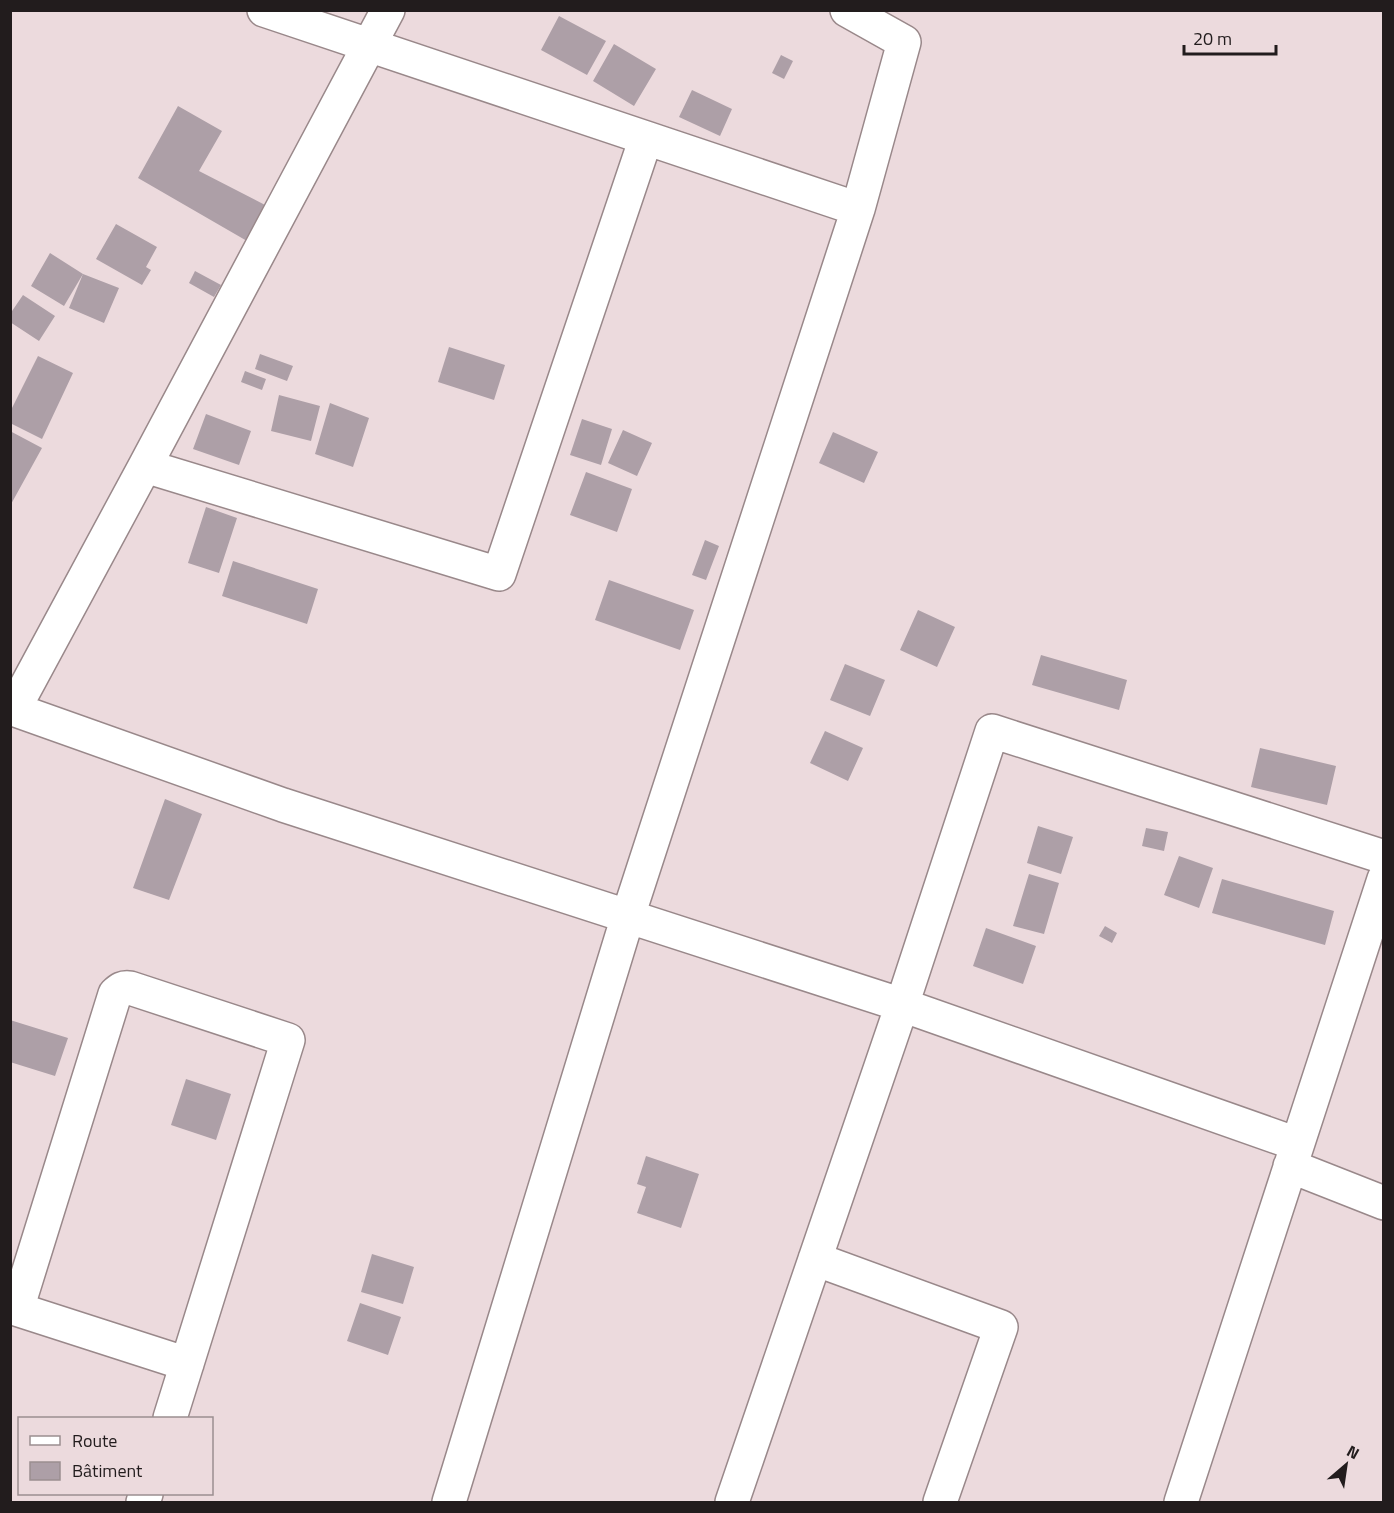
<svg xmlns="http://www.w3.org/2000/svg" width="1394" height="1513" font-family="'Titillium Web',sans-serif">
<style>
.building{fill:#ad9fa7}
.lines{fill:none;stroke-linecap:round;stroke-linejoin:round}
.street-casing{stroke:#99888a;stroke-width:36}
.street{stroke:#fff;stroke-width:33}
</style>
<rect width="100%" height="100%" fill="#ecdadd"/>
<path class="building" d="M559,16L606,41L587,75L541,50Z
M614,44L656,69L634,106L593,81Z
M781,55L793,61L784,79L772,73Z
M692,90L732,109L720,136L679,117Z
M178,106L222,131L199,171L267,206L247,241L138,178Z
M116,224L157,247L146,267L151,270L142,285L96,259Z
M50,253L83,274L64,306L31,286Z
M195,271L221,285L214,297L189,283Z
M83,274L119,288L104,323L69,308Z
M23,295L55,316L39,341L10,322V314Z
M449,347L505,365L494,400L438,382Z
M260,354L293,366L287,381L255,369Z
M38,356L73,373L42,439L10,423V412Z
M245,371L266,379L262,390L241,382Z
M279,395L320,406L311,441L271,431Z
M330,403L369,418L353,467L315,454Z
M206,414L251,431L239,465L193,449Z
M582,419L612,429L601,465L570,455Z
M623,430L652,443L637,476L608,463Z
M10,431L42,448L10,506Z
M833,432L878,452L864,483L819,463Z
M586,472L632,489L617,532L570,515Z
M206,507L237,518L219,573L188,563Z
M705,540L719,546L706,580L692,575Z
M233,561L318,589L307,624L222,596Z
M609,580L694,610L680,650L595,620Z
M918,610L955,627L937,667L900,650Z
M1041,655L1127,680L1119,710L1032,685Z
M845,664L885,680L870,716L830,700Z
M825,731L863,748L848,781L810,763Z
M1260,748L1336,766L1327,805L1251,787Z
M165,799L202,814L169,900L133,888Z
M1038,826L1073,837L1061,874L1027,863Z
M1146,828L1168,832L1164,851L1142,846Z
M1179,856L1213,868L1199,908L1164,895Z
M1029,874L1059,883L1044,934L1013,926Z
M1222,879L1334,911L1325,945L1212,913Z
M1105,926L1117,933L1112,943L1099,936Z
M986,928L1036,946L1023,984L973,966Z
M10,1020L68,1038L55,1076L10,1062Z
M186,1079L231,1094L216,1140L171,1125Z
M646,1156L699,1174L681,1228L637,1213L646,1187L637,1184Z
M372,1254L414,1267L403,1304L361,1292Z
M360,1303L401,1317L388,1355L347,1341Z"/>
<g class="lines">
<defs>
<path id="street" d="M264,10L858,209
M145,466L499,574L646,138
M10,708L283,805L902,1005L1297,1144
M14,709L145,466L388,10
M1290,1166L1384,1203
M815,1259L1001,1327L940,1502
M10,1307L187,1364
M17,1309L115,994C120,989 123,987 130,988L288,1040L170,1418
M143,1502L146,1494
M449,1502L628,916L858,209L904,42L847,10
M732,1502L902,1005L992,731L1384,857
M1181,1502L1384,879"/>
</defs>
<use href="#street" class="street-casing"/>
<use href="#street" class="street"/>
</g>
<rect width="1394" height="1513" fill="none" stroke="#221c1d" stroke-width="24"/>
<rect x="18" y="1417" width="195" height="78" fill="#ecdadd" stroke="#9b8e90" stroke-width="1.5"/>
<rect x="30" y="1436" width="30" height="9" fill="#ffffff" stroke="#9b8e90" stroke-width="1.5"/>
<text x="72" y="1447" font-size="18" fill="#221c1d">Route</text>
<rect x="30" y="1462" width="30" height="18" fill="#ad9fa7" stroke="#9b8e90" stroke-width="1.5"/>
<text x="72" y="1477" font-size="18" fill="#221c1d">Bâtiment</text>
<g transform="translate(1346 1465) rotate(29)" stroke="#ecdadd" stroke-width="4.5" paint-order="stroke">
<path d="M0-4.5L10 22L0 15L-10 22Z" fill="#221c1d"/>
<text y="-9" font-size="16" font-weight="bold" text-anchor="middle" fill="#221c1d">N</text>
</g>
<path d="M1184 45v9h92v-9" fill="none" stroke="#221c1d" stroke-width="3"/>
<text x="1193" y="45" font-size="18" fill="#221c1d" stroke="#ecdadd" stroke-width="4.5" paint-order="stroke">20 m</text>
</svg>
